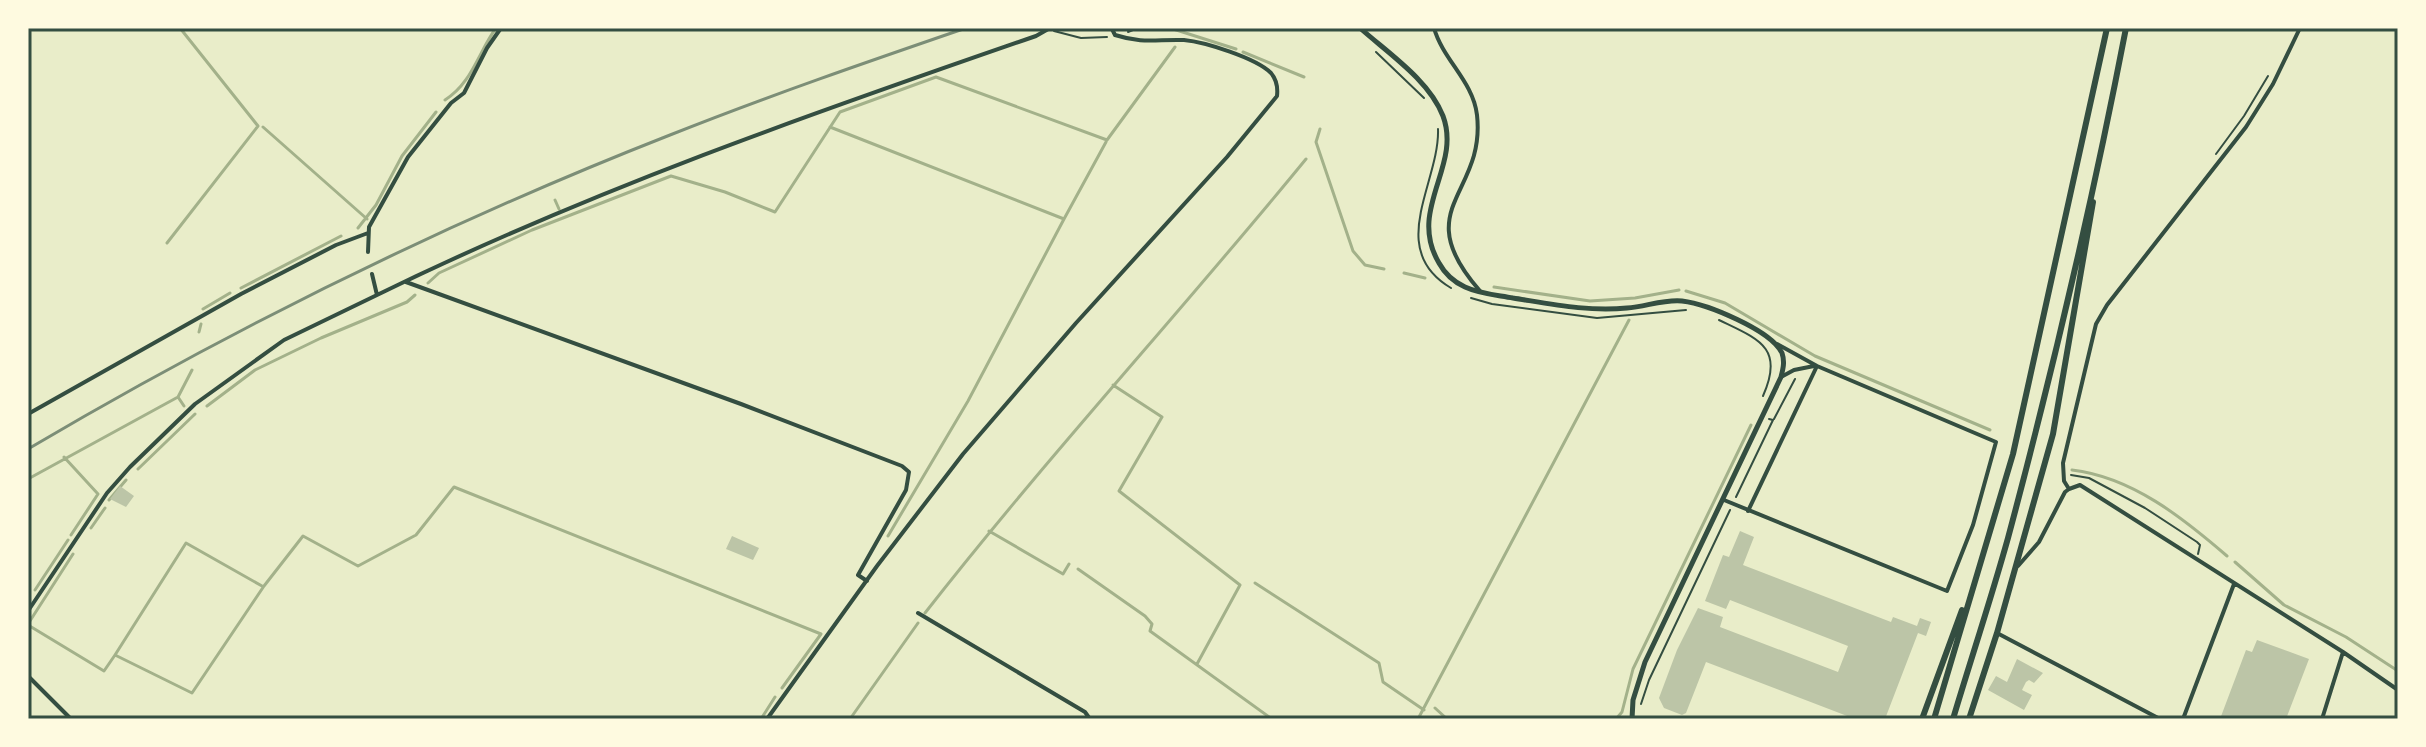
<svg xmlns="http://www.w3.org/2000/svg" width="2426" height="747" font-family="'Zilla Slab',serif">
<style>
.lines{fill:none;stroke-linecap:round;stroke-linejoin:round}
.stream{stroke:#a3b18a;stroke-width:3}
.building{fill:#bcc5a7}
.path{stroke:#344e41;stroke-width:2}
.minor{stroke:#344e41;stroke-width:4}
.tertiary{stroke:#344e41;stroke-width:5}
.trunk{stroke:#344e41;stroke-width:6}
.rail{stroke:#7c8e77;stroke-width:3}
.neatline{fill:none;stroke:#344e41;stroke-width:3}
</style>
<rect width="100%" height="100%" fill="#e9edc9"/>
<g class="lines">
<path class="stream" d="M1170,28L1236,49
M1243,52L1304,77
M445,100C472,83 478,53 496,28
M263,127L367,219
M830,127L1064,219L1106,142
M1320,129L1316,142L1353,251L1365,265L1384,269
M555,200L559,209
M358,228L376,205L402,156L436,112
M167,243L258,126L180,28
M1404,273L1425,278
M428,283L439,273L532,230L671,176L725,192L775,212L840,112L936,77L1107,140L1175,47
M1494,287L1590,301L1635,298L1679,290
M241,288L341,236
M1686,291L1725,303L1815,356L1990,430
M203,309L230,293
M199,332L201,324
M1113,385L1162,417L1119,491L1240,585L1197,664
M184,406L178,397L192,370
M207,406L255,370L321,338L407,302L415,295
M64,457L98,494L71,535
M138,469L195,414
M2072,470C2132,477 2183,518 2227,556
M28,479L178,397
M109,500L126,480
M91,528L105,508
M989,531L1063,574L1069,564
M888,536L968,401L1064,219
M2235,562L2284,605L2346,637L2398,671
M1078,569L1145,616L1152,624L1150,631L1272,719
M1255,583L1379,663L1383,682L1424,710
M35,590L68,540
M925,613C1047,457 1181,312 1306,159
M28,624L73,554
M28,625L104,671L115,655L192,693L264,586L303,536L358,566L416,535L454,487L821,634L782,688
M115,655L186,543L262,586
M1435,708L1447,719
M761,719L775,697
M850,719L918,623
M1418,719L1629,320
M1616,719L1622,712L1633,669L1751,425"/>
</g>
<path class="building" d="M120,486L134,496L126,507L110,499Z
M1740,531L1754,537L1743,565L1891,622L1893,617L1917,626L1920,618L1931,622L1926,636L1918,633L1885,719H1855L1706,662L1686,713L1682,715L1664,708L1659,698L1677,650L1698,608L1723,617L1720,627L1838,672L1848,646L1730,600L1726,609L1705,601L1723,555L1729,557Z
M732,536L759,548L753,560L726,549Z
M2257,640L2309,659L2286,719H2220L2246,650L2252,652Z
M2017,659L2043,673L2034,683L2029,680L2026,682L2022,690L2032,695L2024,710L1988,690L1996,676L2007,682Z"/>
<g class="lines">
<path class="path" d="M1054,31L1081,38L1107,37
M1128,32L1138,28
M1376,52L1424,98
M1438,129C1440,182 1385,249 1451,288
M2216,154L2244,116L2268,76
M1471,298L1492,304L1597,318L1686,310
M1719,320C1758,339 1785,347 1763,396
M1774,419L1795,379
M2071,475L2089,478L2145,508L2197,542L2200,545L2198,554
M1736,497L1773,420L1769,419
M1641,704L1649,680L1730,510"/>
<path class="minor" d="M1434,28C1443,60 1473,81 1477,115C1486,195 1407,208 1480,291
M368,252L369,227L408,157L451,103L464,93L487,48L501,28
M406,282L741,404L902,466L909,472L906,490L858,575L867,581
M377,295C589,191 813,113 1036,36L1050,28
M1781,377L1794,370L1814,366
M28,414L241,294L336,245L368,233
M2069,489L2064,481L2063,463L2096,324L2107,305L2246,127L2273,84L2300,28
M2069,489L2080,485L2343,652L2398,690
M1724,500L1947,591L1973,525L1996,442L1817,366L1777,344
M1748,511L1817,366
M2018,566L2039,542L2065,492L2069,489
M28,611L107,493L130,467L195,404L284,340L377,295L372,274
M918,613L1085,712L1090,719
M1997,633L2160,719
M28,676L71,719
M767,719L877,566L963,454L1076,323L1227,157L1277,96C1278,87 1277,80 1271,73C1256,58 1205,42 1184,40C1157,39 1143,44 1115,35L1112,29
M2183,719L2234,584
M2322,719L2343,652"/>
<path class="tertiary" d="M1083,28H1114
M1360,28C1388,53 1429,80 1443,116C1462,167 1407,209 1439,263C1445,274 1454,282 1465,287C1480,294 1497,295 1513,298C1551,304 1589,312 1627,308C1645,307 1664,299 1682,301C1707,304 1771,330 1782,353C1785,362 1783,369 1781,377L1645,662L1633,700L1632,719"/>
<path class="trunk" d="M1922,719L1962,610
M1934,719L2013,454L2107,28
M1953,719C1971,659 1991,599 2008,538C2053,370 2093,199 2126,28
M1969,719L1997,633L2053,434L2093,202"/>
<path class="rail" d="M28,449C233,328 448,222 670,135C768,96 867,62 966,28"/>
</g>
<rect width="2426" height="747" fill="none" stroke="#fefae0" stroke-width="60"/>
<rect x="30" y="30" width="2366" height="687" class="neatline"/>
</svg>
